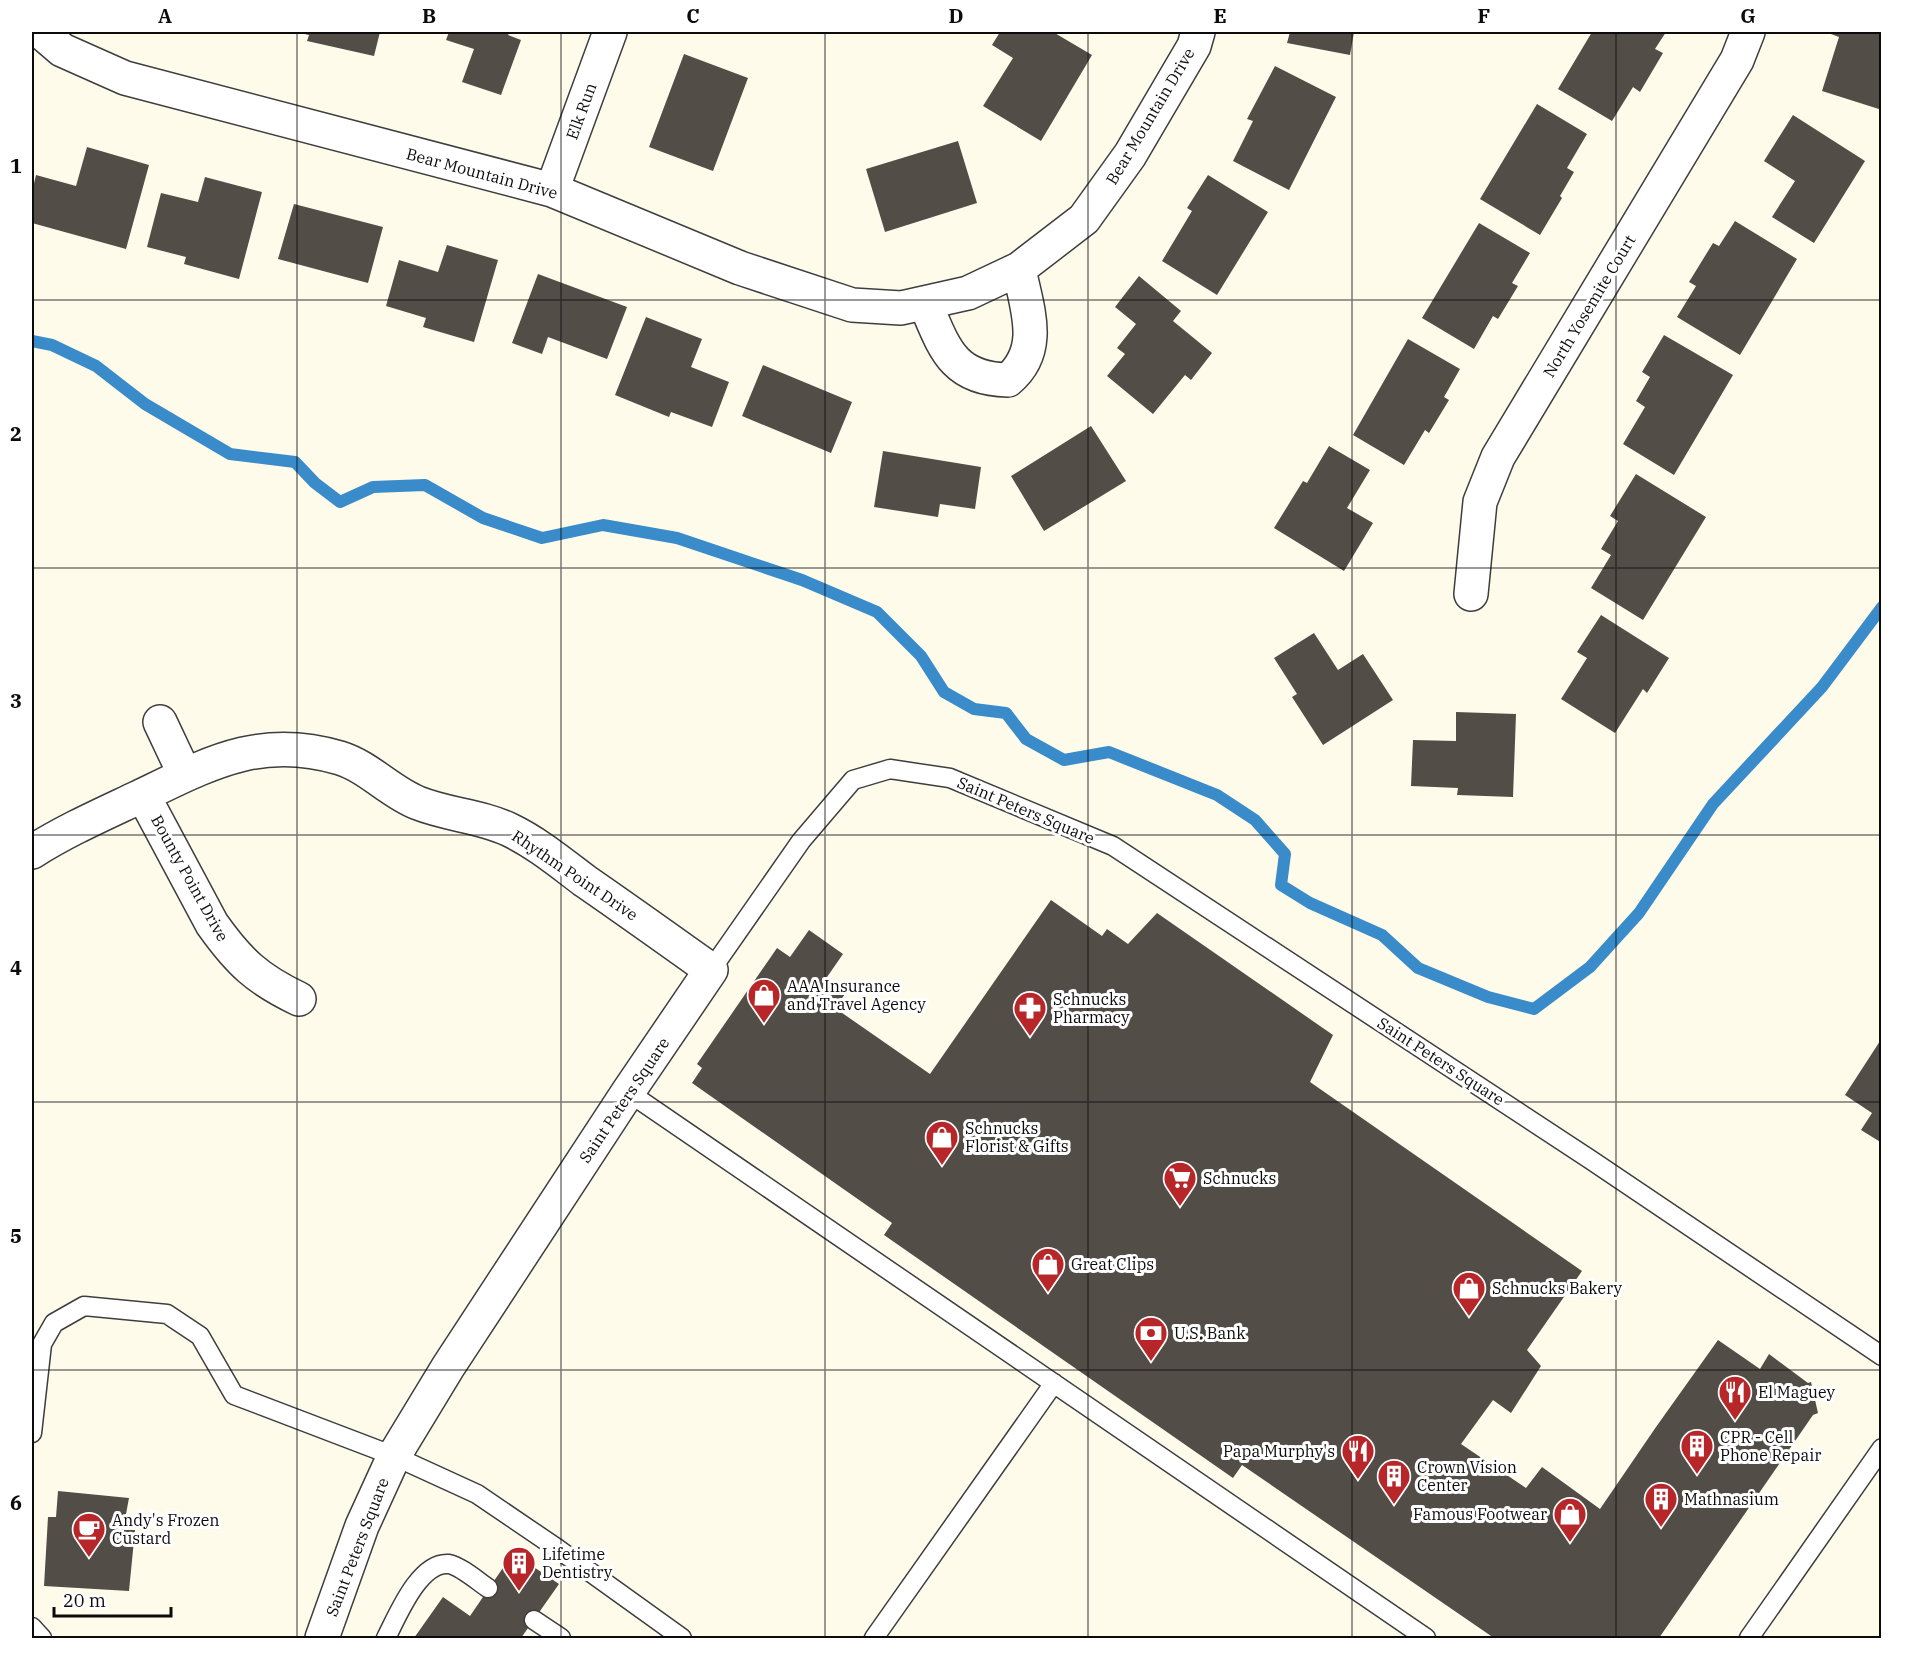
<svg xmlns="http://www.w3.org/2000/svg" width="1913" height="1670" font-family="'IBM Plex Serif',serif">
<style>
.lines{fill:none;stroke-linecap:round;stroke-linejoin:round}
.stream{stroke:#398bc9;stroke-width:12}
.building{fill:#534d48}
.lane-casing{stroke:#3e3e3e;stroke-width:21}
.street-casing{stroke:#3e3e3e;stroke-width:36}
.lane{stroke:#fff;stroke-width:18}
.street{stroke:#fff;stroke-width:33}
.grid{fill:none;stroke:#0b0b0b;stroke-width:1.5;stroke-opacity:0.55}
.labels{text-anchor:middle;dominant-baseline:central;stroke-width:6;stroke-linejoin:round;paint-order:stroke}
.street-label{font-size:16px;fill:#0b0b0b;stroke:#fff}
.poi-label{font-size:16px;fill:#0b0b0b;stroke:#fff;text-anchor:start}
.neatline{fill:none;stroke:#0b0b0b;stroke-width:2}
.grid-label{font-size:20px;text-anchor:middle;font-weight:bold;fill:#0b0b0b}
</style>
<rect width="100%" height="100%" fill="#fffbea"/>
<g class="lines">
<path class="stream" d="M32,341L52,345L96,366L145,404L230,454L295,462L315,483L340,502L373,487L425,485L483,518L542,538L603,525L677,538L802,580L877,612L921,656L944,692L974,709L1006,713L1026,739L1064,760L1109,752L1217,795L1255,820L1285,854L1281,885L1310,903L1382,935L1418,968L1488,997L1534,1009L1590,967L1639,913L1713,804L1822,687L1882,607"/>
</g>
<path class="building" d="M295,32H380L374,56L307,41L309,35Z
M449,32H510L508,35L521,40L501,95L462,82L474,49L446,40Z
M1000,32H1053L1092,55L1041,141L983,106L1013,58L992,45Z
M1290,32H1354L1350,55L1287,43Z
M1592,32H1666L1655,49L1663,53L1640,92L1633,87L1612,121L1558,89Z
M1832,32H1882V110L1822,91L1839,37L1831,34Z
M684,54L748,78L713,171L649,147Z
M1275,66L1336,97L1289,190L1233,161L1253,121L1247,119Z
M1537,104L1587,134L1567,168L1574,172L1560,196L1562,198L1540,235L1480,199Z
M1793,115L1865,161L1814,243L1772,217L1795,181L1764,161Z
M958,141L977,203L885,232L866,169Z
M87,147L149,165L126,249L32,223V192L36,175L76,186Z
M1208,175L1268,212L1217,295L1162,261L1192,211L1187,208Z
M205,177L262,192L239,279L184,264L186,257L147,247L161,193L198,202Z
M294,204L383,227L368,283L278,259Z
M1735,221L1797,259L1740,355L1677,317L1696,286L1689,282L1713,243L1719,246Z
M1479,223L1530,253L1512,283L1518,286L1498,319L1493,316L1474,349L1422,318Z
M447,245L498,260L474,342L423,327L426,318L386,306L399,260L438,272Z
M538,274L627,307L607,359L548,337L542,354L512,343Z
M1139,276L1181,311L1173,321L1212,353L1191,380L1185,375L1153,414L1107,376L1125,354L1117,348L1136,324L1115,307Z
M646,317L702,339L691,367L729,382L712,427L671,412L669,417L615,395Z
M1664,335L1733,375L1674,475L1623,444L1645,407L1636,401L1650,377L1642,372Z
M1408,339L1460,369L1444,397L1449,400L1429,433L1425,430L1404,465L1353,435Z
M763,365L852,402L831,453L742,416Z
M1091,426L1126,481L1044,531L1011,476Z
M1329,446L1370,470L1347,508L1373,523L1344,571L1274,528L1303,481L1307,483Z
M883,451L981,467L975,509L940,504L938,517L874,507Z
M1636,474L1706,517L1643,620L1591,588L1611,555L1601,549L1618,521L1610,516Z
M1601,615L1669,658L1647,693L1643,689L1615,733L1561,699L1587,658L1577,652Z
M1314,633L1338,670L1363,654L1393,700L1323,745L1292,697L1297,694L1274,658Z
M1456,712L1516,714L1513,797L1457,795L1458,788L1411,786L1413,740L1456,741Z
M1051,900L1102,936L1107,929L1128,944L1157,913L1333,1035L1310,1082L1582,1271L1527,1350L1541,1366L1511,1413L1493,1400L1461,1444L1526,1488L1542,1467L1600,1509L1656,1427L1718,1340L1760,1369L1769,1354L1808,1383L1811,1382L1818,1413L1813,1415L1659,1638H1494L1242,1465L1233,1478L884,1235L892,1223L692,1083L702,1068L697,1064L777,948L790,957L809,930L843,954L825,980L845,994L835,1008L930,1074Z
M1882,1038V1143L1861,1130L1872,1113L1845,1095Z
M58,1491L129,1498L123,1530H135L129,1591L44,1586L48,1517H56Z
M513,1553L559,1584L521,1638H414L443,1597L470,1616Z"/>
<g class="lines">
<defs>
<path id="lane" d="M711,970L801,841L853,780L890,769L950,778L1113,846L1591,1160L1882,1356
M628,1092L1426,1638
M32,1433L42,1344L54,1323L84,1306L167,1314L200,1336L234,1395L394,1456L477,1494L558,1549L682,1638
M534,1620L561,1638
M32,1627L42,1638
M386,1638C397,1617 419,1561 449,1564C460,1566 479,1582 488,1588
M874,1638L1054,1383
M1749,1638L1882,1448"/>
<path id="street" d="M41,32L62,50L125,78L552,190L740,268L852,305L901,308L968,293L1019,269L1084,219L1130,155L1194,46L1198,32
M552,190L610,32
M925,303C944,347 952,379 1008,380C1044,350 1027,309 1019,269
M1471,594L1480,502L1498,457L1737,60L1748,32
M160,722L185,775
M143,795L212,924C239,962 257,979 299,999
M32,852C65,831 101,815 137,798C208,764 259,734 340,758C369,767 390,792 418,803C448,815 481,816 510,830C537,843 561,863 585,881C627,910 669,940 711,970L628,1092L448,1367L394,1456L362,1526L322,1638"/>
</defs>
<use href="#lane" class="lane-casing"/>
<use href="#street" class="street-casing"/>
<use href="#lane" class="lane"/>
<use href="#street" class="street"/>
</g>
<path class="grid" d="M297,32V1638M561,32V1638M825,32V1638M1088,32V1638M1352,32V1638M1616,32V1638M32,300H1882M32,568H1882M32,835H1882M32,1102H1882M32,1370H1882"/>
<defs>
<symbol id="shop-pin" viewBox="-11 -11 22 30"><path d="M0 17L-7.5 6A9.5 9.5 0 1 1 7.5 6Z" fill="#b72729" stroke="#fff"/><path d="M-5-2.5h2.3a2.7 3.5 0 0 1 5.4 0H5L5.5 6h-11ZM-1.5-2.5h3a1.5 2.3 0 0 0-3 0Z" fill="#fff"/></symbol>
<symbol id="pharmacy-pin" viewBox="-11 -11 22 30"><path d="M0 17L-7.5 6A9.5 9.5 0 1 1 7.5 6Z" fill="#b72729" stroke="#fff"/><path d="M-2-6h4v4h4v4h-4v4h-4v-4h-4v-4h4Z" fill="#fff"/></symbol>
<symbol id="supermarket-pin" viewBox="-11 -11 22 30"><path d="M0 17L-7.5 6A9.5 9.5 0 1 1 7.5 6Z" fill="#b72729" stroke="#fff"/><path d="M-6-5.5h2.5l.6 2H6L4.5 2H-2.5L-4.4-4H-6ZM-1.5 3.2a1.3 1.3 0 1 0 .1 0ZM3 3.2a1.3 1.3 0 1 0 .1 0Z" fill="#fff"/></symbol>
<symbol id="bank-pin" viewBox="-11 -11 22 30"><path d="M0 17L-7.5 6A9.5 9.5 0 1 1 7.5 6Z" fill="#b72729" stroke="#fff"/><path d="M-6-4H6V4H-6ZM0-2.3a2.3 2.3 0 1 0 0 4.6a2.3 2.3 0 1 0 0-4.6Z" fill="#fff"/></symbol>
<symbol id="restaurant-pin" viewBox="-11 -11 22 30"><path d="M0 17L-7.5 6A9.5 9.5 0 1 1 7.5 6Z" fill="#b72729" stroke="#fff"/><path d="M-5-6h1v4h1v-4h1v4h1v-4h1v5L-1.5 .5V6h-2V.5L-5-1ZM5-6V6H3V1.5H1.5Q1.5-4 5-6Z" fill="#fff"/></symbol>
<symbol id="building-pin" viewBox="-11 -11 22 30"><path d="M0 17L-7.5 6A9.5 9.5 0 1 1 7.5 6Z" fill="#b72729" stroke="#fff"/><path d="M-4-6H4V6H1V3H-1V6H-4ZM-2.5-4.3h1.7v1.8h-1.7ZM.8-4.3h1.7v1.8H.8ZM-2.5-1h1.7V.8h-1.7ZM.8-1h1.7V.8H.8Z" fill="#fff"/></symbol>
<symbol id="cafe-pin" viewBox="-11 -11 22 30"><path d="M0 17L-7.5 6A9.5 9.5 0 1 1 7.5 6Z" fill="#b72729" stroke="#fff"/><path d="M-5.5-4.5H6V0H3Q3 3.5 0 3.5H-2.5Q-5.5 3.5-5.5 0ZM3-3.2v2h1.7v-2ZM-6 4.5H4V6H-6Z" fill="#fff"/></symbol>
</defs>
<g fill-rule="evenodd">
<use href="#shop-pin" x="745" y="976" width="38" height="52"/>
<use href="#pharmacy-pin" x="1011" y="989" width="38" height="52"/>
<use href="#shop-pin" x="923" y="1118" width="38" height="52"/>
<use href="#supermarket-pin" x="1161" y="1159" width="38" height="52"/>
<use href="#shop-pin" x="1029" y="1245" width="38" height="52"/>
<use href="#shop-pin" x="1450" y="1269" width="38" height="52"/>
<use href="#bank-pin" x="1132" y="1314" width="38" height="52"/>
<use href="#restaurant-pin" x="1716" y="1373" width="38" height="52"/>
<use href="#building-pin" x="1678" y="1427" width="38" height="52"/>
<use href="#restaurant-pin" x="1339" y="1432" width="38" height="52"/>
<use href="#building-pin" x="1375" y="1457" width="38" height="52"/>
<use href="#building-pin" x="1642" y="1480" width="38" height="52"/>
<use href="#shop-pin" x="1551" y="1495" width="38" height="52"/>
<use href="#cafe-pin" x="70" y="1510" width="38" height="52"/>
<use href="#building-pin" x="500" y="1544" width="38" height="52"/>
</g>
<g class="labels">
<g class="street-label">
<text transform="translate(581 111) rotate(-70)">Elk Run</text>
<text transform="translate(1150 116) rotate(-59)">Bear Mountain Drive</text>
<text transform="translate(482 173) rotate(15)">Bear Mountain Drive</text>
<text transform="translate(1589 306) rotate(-59)">North Yosemite Court</text>
<text transform="translate(1026 810) rotate(23)">Saint Peters Square</text>
<text transform="translate(575 875) rotate(34)">Rhythm Point Drive</text>
<text transform="translate(190 878) rotate(61)">Bounty Point Drive</text>
<text transform="translate(1441 1061) rotate(33)">Saint Peters Square</text>
<text transform="translate(624 1100) rotate(-56)">Saint Peters Square</text>
<text transform="translate(357 1547) rotate(-69)">Saint Peters Square</text>
</g>
<g class="poi-label">
<text x="787" y="986">AAA Insurance<tspan x="787" dy="18">and Travel Agency</tspan></text>
<text x="1053" y="999">Schnucks<tspan x="1053" dy="18">Pharmacy</tspan></text>
<text x="965" y="1128">Schnucks<tspan x="965" dy="18">Florist &amp; Gifts</tspan></text>
<text x="1203" y="1178">Schnucks</text>
<text x="1071" y="1264">Great Clips</text>
<text x="1492" y="1288">Schnucks Bakery</text>
<text x="1174" y="1333">U.S. Bank</text>
<text x="1758" y="1392">El Maguey</text>
<text x="1720" y="1437">CPR - Cell<tspan x="1720" dy="18">Phone Repair</tspan></text>
<text x="1335" y="1451" text-anchor="end">Papa Murphy's</text>
<text x="1417" y="1467">Crown Vision<tspan x="1417" dy="18">Center</tspan></text>
<text x="1684" y="1499">Mathnasium</text>
<text x="1547" y="1514" text-anchor="end">Famous Footwear</text>
<text x="112" y="1520">Andy's Frozen<tspan x="112" dy="18">Custard</tspan></text>
<text x="542" y="1554">Lifetime<tspan x="542" dy="18">Dentistry</tspan></text>
</g>
</g>
<rect width="1913" height="1670" fill="none" stroke="#ffffff" stroke-width="66"/>
<path d="M54 1607v9h117v-9" fill="none" stroke="#0b0b0b" stroke-width="3"/>
<text x="63" y="1607" font-size="18" fill="#0b0b0b" stroke="#ffffff" stroke-width="4.5" paint-order="stroke">20 m</text>
<rect x="33" y="33" width="1847" height="1604" class="neatline"/>
<g class="grid-label">
<text x="165" y="23">A</text>
<text x="429" y="23">B</text>
<text x="693" y="23">C</text>
<text x="956" y="23">D</text>
<text x="1220" y="23">E</text>
<text x="1484" y="23">F</text>
<text x="1748" y="23">G</text>
<text x="16" y="173">1</text>
<text x="16" y="441">2</text>
<text x="16" y="708">3</text>
<text x="16" y="975">4</text>
<text x="16" y="1243">5</text>
<text x="16" y="1510">6</text>
</g>
</svg>
